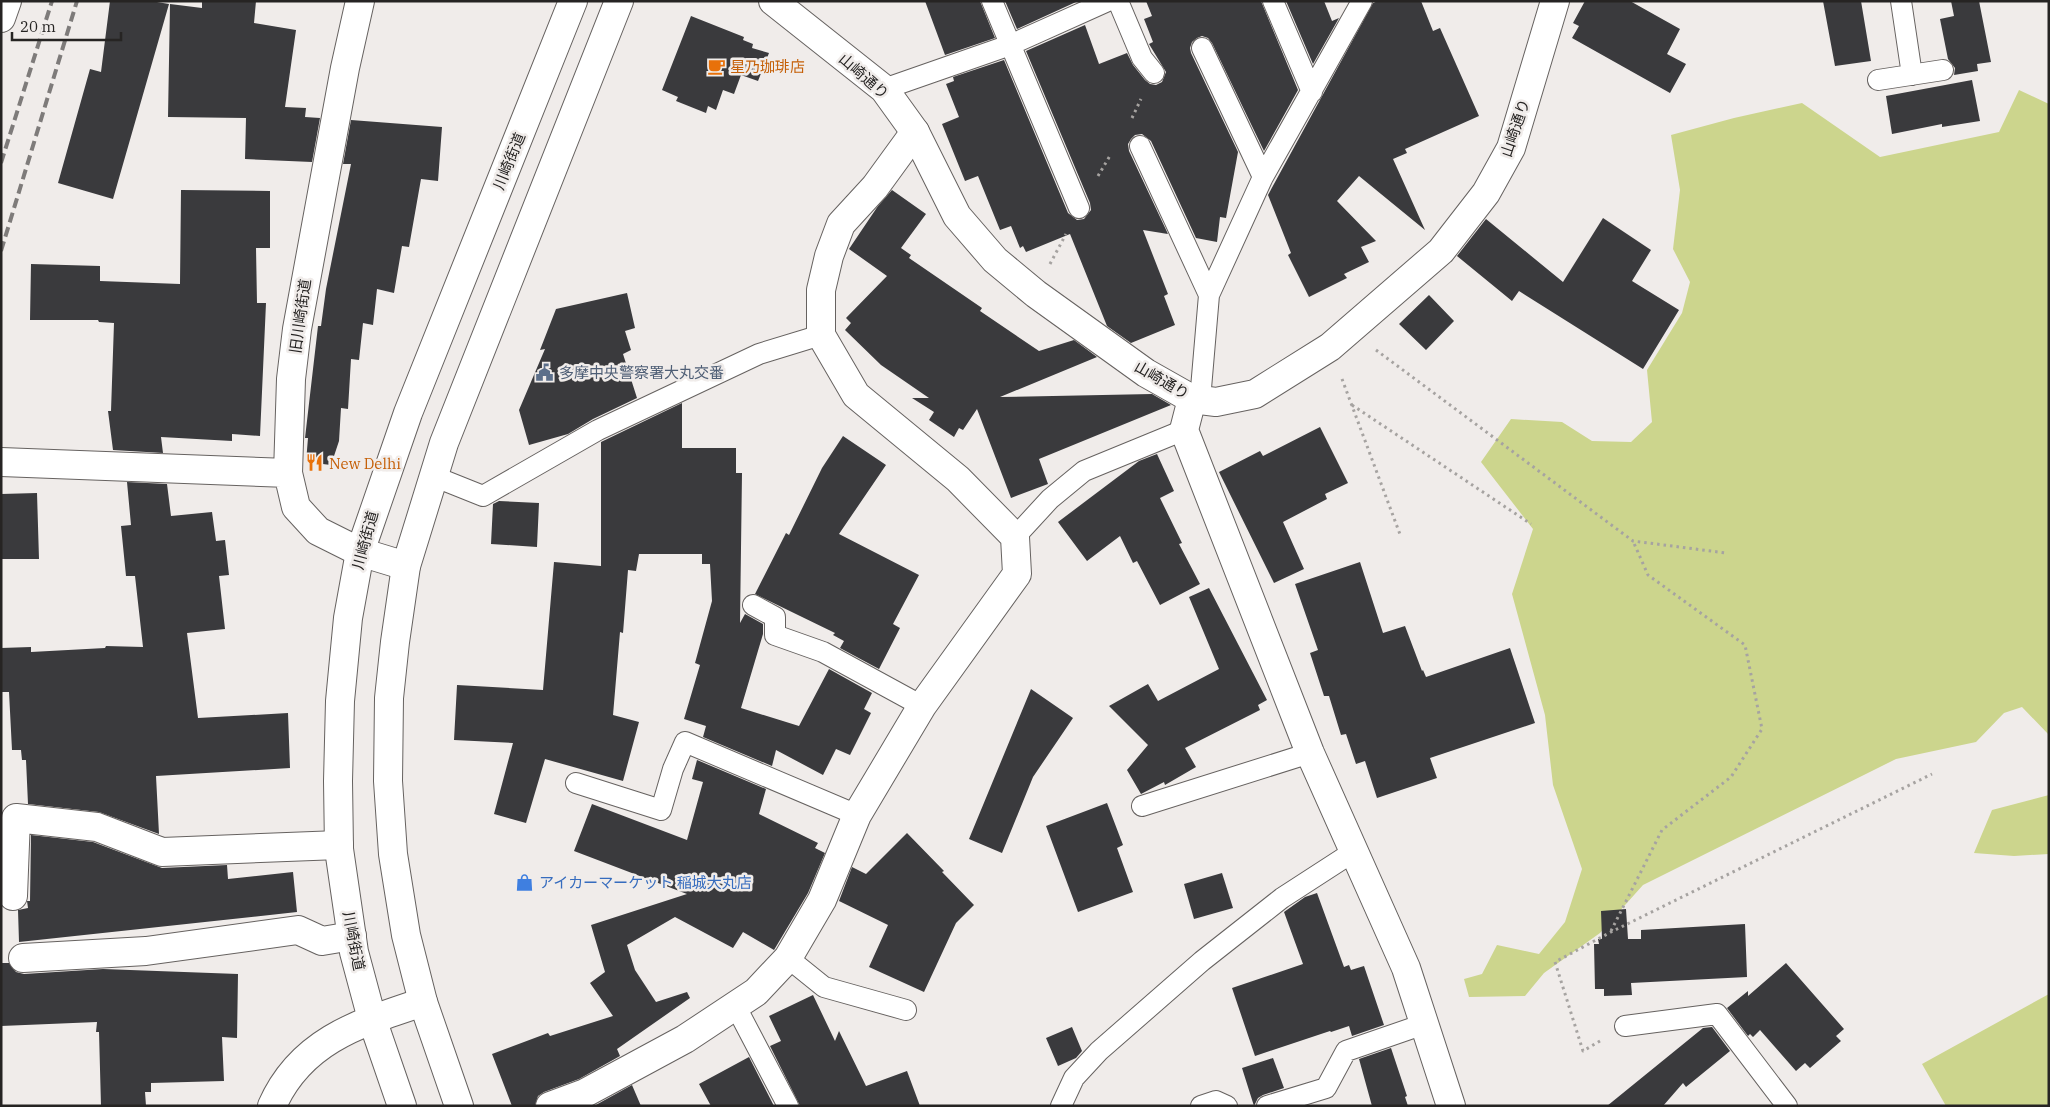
<svg xmlns="http://www.w3.org/2000/svg" width="2050" height="1107" font-family="'IBM Plex Serif','Noto Sans JP',serif">
<style>
.green{fill:#ccd58d}
.building{fill:#3a3a3d}
.lines{fill:none;stroke-linecap:round;stroke-linejoin:round}
.lane-casing{stroke:#666260;stroke-width:22}
.street-casing{stroke:#666260;stroke-width:30}
.secondary-casing{stroke:#666260;stroke-width:30}
.primary-casing{stroke:#666260;stroke-width:30}
.path{stroke:#a6a3a1;stroke-width:3;stroke-dasharray:2.5 4;stroke-linecap:butt}
.lane{stroke:#fff;stroke-width:20}
.street{stroke:#fff;stroke-width:28}
.secondary{stroke:#fff;stroke-width:28}
.primary{stroke:#fff;stroke-width:28}
.rail{stroke:#7e7b7a;stroke-width:4;stroke-dasharray:10 5;stroke-linecap:butt}
.labels{text-anchor:middle;dominant-baseline:central;stroke-width:5;stroke-linejoin:round;paint-order:stroke}
.food-label{font-size:15px;fill:#c56008;stroke:#f0ecea;text-anchor:start}
.street-label{font-size:15px;fill:#262423;stroke:#f0ecea}
.service-label{font-size:15px;fill:#4e5e75;stroke:#f0ecea;text-anchor:start}
.shop-label{font-size:15px;fill:#366cbe;stroke:#f0ecea;text-anchor:start}
</style>
<rect width="100%" height="100%" fill="#f0ecea"/>
<path class="green" d="M2019,90L2049,104V735L2022,707L2004,713L1976,742L1896,759L1643,885L1600,933L1544,973L1525,996L1469,997L1464,979L1482,974L1497,945L1539,954L1565,922L1582,869L1553,785L1545,715L1512,594L1533,529L1481,462L1511,419L1562,422L1592,441L1631,442L1652,422L1647,370L1682,313L1690,282L1673,249L1680,190L1671,135L1734,118L1802,103L1880,157L1999,132Z
M2049,795V854L2014,856L1974,853L1992,810Z
M2049,994V1106H1946L1922,1064Z"/>
<path class="building" d="M110,1H151L169,4L113,199L58,183L90,69L101,72Z
M202,1H256L254,23L296,30L285,107L306,108L305,117L320,118L312,162L245,159L246,118L168,117L170,4L202,8Z
M925,1H980L995,38L945,55Z
M1005,1H1076V2L1017,29Z
M1146,1H1261L1298,90L1264,151L1212,43L1208,38L1202,36L1197,38L1192,42L1190,48L1191,53L1238,152L1226,218L1220,217L1217,242L1196,238L1151,141L1142,134L1135,135L1131,139L1128,144L1129,151L1168,234L1143,230L1168,294L1164,296L1175,325L1131,343L1107,326L1070,234L1026,252L1023,246L1020,248L1011,226L1000,230L978,176L965,181L942,124L959,117L946,84L954,81L953,77L1004,60L1068,213L1077,220L1084,219L1091,210L1090,203L1026,51L1085,25L1099,64L1127,53L1133,65L1145,80L1150,84L1156,85L1162,82L1166,72L1149,44L1153,42L1144,19L1152,16Z
M1286,1H1324L1332,21L1339,18L1313,64Z
M1378,1H1421L1433,31L1440,28L1479,116L1405,149L1407,153L1393,159L1425,230L1359,176L1337,201L1376,241L1361,247L1369,262L1344,274L1347,278L1309,297L1288,255L1291,253L1268,195L1373,3Z
M1585,1H1630L1680,29L1667,54L1686,64L1670,93L1572,38L1579,26L1573,23Z
M1823,1H1861L1871,61L1835,66Z
M1951,1H1979L1991,62L1977,64L1978,71L1954,75L1955,68L1948,59L1940,19L1954,16Z
M691,16L744,37L743,40L753,44L752,48L769,53L758,81L741,75L734,94L723,90L716,110L708,106L706,113L676,101L678,97L662,90Z
M1972,80L1980,121L1942,127V124L1892,134L1886,96Z
M351,120L442,127L438,181L421,179L409,247L402,246L394,293L377,289L373,325L363,323L359,360L351,359L348,409L341,408L339,441L331,465L306,462L308,438H305L318,326H321L326,289L351,164H343Z
M181,190L270,191V248H256L257,303H266L260,436L232,434V441L161,437L163,453L113,450L108,411H111L114,323L99,322L98,320H30L31,264L100,266V281L180,284Z
M892,190L926,214L901,248L911,255L909,258L982,308L980,311L1039,351L1074,340L1097,357L1000,397L1152,394L1171,405L1039,459L1048,484L1011,498L977,409L963,430L959,428L954,437L929,420L934,412L912,398H929L881,365L845,330L851,323L846,318L887,276L849,249L878,206Z
M1603,218L1651,250L1632,281L1679,310L1643,369L1519,291L1512,301L1457,256L1486,219L1563,282Z
M627,293L635,328L625,331L631,350L623,354L637,398L593,419L568,434L529,445L519,410L545,349L540,350L556,309Z
M1429,295L1454,321L1426,350L1399,324Z
M682,403V448H736V473H742L740,623L745,614L763,624V634L741,708L799,726L829,669L872,693L864,709L871,713L850,755L836,749L823,775L776,750L772,766L703,737L706,726L684,719L700,665L695,663L712,601L710,564H702V554H639L636,571L628,570L623,633L620,632L613,715L639,722L623,781L545,759L526,823L494,814L513,743L454,740L457,685L543,690L554,562L601,566V442Z
M1320,427L1348,483L1325,494L1327,499L1283,522L1304,569L1274,583L1219,472L1260,451L1263,456Z
M843,436L886,465L839,534L919,575L893,624L900,628L879,669L840,648L844,641L833,635L835,633L755,594L786,533L789,535L822,468Z
M1157,454L1174,491L1160,498L1182,543L1179,544L1200,584L1160,605L1137,561L1133,563L1120,536L1087,561L1058,522L1139,461Z
M127,482L167,484L171,516L212,512L216,541L225,540L229,575L219,576L225,629L187,633L198,718L288,713L290,768L156,776L159,834L99,812L28,804L26,760H22L21,750H12L9,692H1V648L31,647V652L105,648L106,646L143,647L135,576H126L121,526L131,525Z
M37,493L39,559H1V494Z
M499,501L539,503L537,547L491,544L493,504Z
M1360,562L1383,633L1405,626L1422,671L1423,670L1426,677L1510,648L1535,723L1430,758L1437,778L1377,798L1365,761L1356,764L1346,734L1341,735L1329,696H1324L1310,653L1318,650L1295,584Z
M1209,588L1267,700L1258,705L1260,710L1185,748L1196,767L1165,785L1164,782L1141,794L1127,770L1148,745L1109,706L1148,684L1158,701L1219,669L1189,597Z
M1031,689L1073,718L1033,777L1002,853L969,839Z
M697,760L766,789L759,814L818,843L815,848L825,853L808,893L774,950L743,932L733,948L675,917L627,945L635,970L656,1002L687,992L690,998L617,1049L620,1056L579,1079L544,1092L538,1096L535,1106H512L492,1054L548,1033L550,1036L613,1016L590,983L605,972L591,925L687,894L574,851L592,804L687,840L703,782L692,779Z
M1107,803L1123,845L1117,848L1133,892L1078,912L1046,826Z
M907,833L944,871L942,872L974,905L956,923L924,992L869,967L888,925L839,901L852,867L866,874Z
M31,835L93,842L162,868L227,865L228,879L293,872L297,912L19,942L18,910L28,908L27,901H30Z
M1222,873L1233,908L1194,919L1184,884Z
M1317,893L1344,967L1349,965L1351,970L1364,966L1384,1025L1352,1036L1349,1026L1331,1032L1330,1031L1255,1056L1232,988L1303,964L1284,912L1305,897Z
M1626,909L1628,939H1641V930L1745,924L1747,977L1631,983L1632,995L1604,996V989H1595L1594,944H1599L1598,939H1602L1601,911Z
M1,963H9L16,972L24,974L103,969L238,974L237,1038L222,1037L224,1081L151,1083V1092H145L146,1106H101L99,1032H96L97,1022L1,1026Z
M1786,963L1844,1029L1836,1036L1841,1041L1810,1068L1805,1063L1796,1071L1760,1030L1753,1037L1750,1034L1748,1036L1727,1008L1748,991V996Z
M813,995L835,1041L839,1031L866,1086L907,1071L920,1106H800L770,1046L781,1041L769,1016Z
M1072,1027L1082,1051L1076,1058L1058,1066L1046,1038Z
M1712,1027L1730,1051L1686,1087L1683,1083L1663,1106H1607L1703,1028Z
M1391,1048L1407,1096L1405,1097L1408,1106H1372L1359,1059Z
M749,1057L774,1106H711L699,1084Z
M1273,1058L1284,1088L1263,1095L1258,1098L1254,1106L1242,1068Z
M632,1085L641,1106H594Z"/>
<g class="lines">
<defs>
<path id="lane" d="M992,1L1079,208
M1118,1L1142,58L1154,73
M1273,1L1312,92
M1901,1L1912,75
M1202,48L1263,177
M1878,80L1943,70
M884,89L1010,45L1108,1
M1140,146L1209,295
M1200,400L1209,295L1263,177L1362,1
M433,476L483,496L598,430L759,354L821,335
M1015,537L1050,499L1084,471L1184,430
M753,605L775,617V635L823,652L922,706
M576,783L661,810L673,769L685,742L857,815
M1142,806L1310,753
M788,958L824,987L906,1010
M735,1005L788,1106
M1625,1026L1717,1014L1787,1106
M1061,1106L1074,1078L1099,1051L1202,961L1282,898L1353,852
M1201,1106L1216,1101L1227,1106
M1267,1106L1326,1088L1346,1051L1424,1024"/>
<path id="street" d="M360,1L345,68L297,329L291,379L288,473L296,507L318,531L360,552L406,566
M1,18L7,1
M1192,399L1184,430L1310,753L1406,968L1451,1106
M1,462L288,473
M13,896L16,818L97,827L162,852L339,845
M23,958L146,951L298,930L322,941L352,936
M550,1106L585,1093L685,1039L756,992L788,958L822,900L857,815L922,706L1017,574L1015,537L958,479L856,395L821,335V290L829,256L841,224L875,187L915,132"/>
<path id="secondary" d="M773,1L884,89L915,132L957,216L995,260L1036,294L1146,373L1192,399L1216,402L1255,394L1330,347L1441,251L1486,193L1511,148L1555,1
M272,1106C301,1040 360,1023 423,1002"/>
<path id="primary" d="M402,1106L372,1019L354,952L339,849L338,781L340,701L348,618L360,552L408,413L573,1
M459,1106L423,1002L406,935L393,854L388,781L389,698L395,642L406,566L444,443L619,1"/>
</defs>
<use href="#lane" class="lane-casing"/>
<use href="#street" class="street-casing"/>
<use href="#secondary" class="secondary-casing"/>
<use href="#primary" class="primary-casing"/>
<path class="path" d="M1132,118L1141,99
M1098,176L1111,154
M1050,264L1066,234
M1376,350L1633,541L1726,553
M1342,379L1401,537
M1352,405L1531,524
M1611,931L1662,830L1731,777L1762,729L1745,645L1648,575L1633,541
M1600,1041L1583,1051L1555,962L1611,932L1932,774"/>
<use href="#lane" class="lane"/>
<use href="#street" class="street"/>
<use href="#secondary" class="secondary"/>
<use href="#primary" class="primary"/>
<path class="rail" d="M1,163L52,1
M1,251L77,1"/>
</g>
<defs>
<symbol id="cafe-bare" viewBox="-9 -9 18 18"><path d="M-5.5-4.5H6V0H3Q3 3.5 0 3.5H-2.5Q-5.5 3.5-5.5 0ZM3-3.2v2h1.7v-2ZM-6 4.5H4V6H-6Z" fill="#e8710a" stroke="#f0ecea" stroke-width="2.5" paint-order="stroke"/></symbol>
<symbol id="civic-bare" viewBox="-9 -9 18 18"><path d="M-.6-6.5H3V-4.5H.6V-3L4-1V1h2V6H-6V1h2V-1L-.6-3ZM-1.2 2.5V6h2.4V2.5Z" fill="#5c6f8a" stroke="#f0ecea" stroke-width="2.5" paint-order="stroke"/></symbol>
<symbol id="restaurant-bare" viewBox="-9 -9 18 18"><path d="M-5-6h1v4h1v-4h1v4h1v-4h1v5L-1.5 .5V6h-2V.5L-5-1ZM5-6V6H3V1.5H1.5Q1.5-4 5-6Z" fill="#e8710a" stroke="#f0ecea" stroke-width="2.5" paint-order="stroke"/></symbol>
<symbol id="shop-bare" viewBox="-9 -9 18 18"><path d="M-5-2.5h2.3a2.7 3.5 0 0 1 5.4 0H5L5.5 6h-11ZM-1.5-2.5h3a1.5 2.3 0 0 0-3 0Z" fill="#3f7fe0" stroke="#f0ecea" stroke-width="2.5" paint-order="stroke"/></symbol>
</defs>
<g fill-rule="evenodd">
<use href="#cafe-bare" x="704" y="54" width="25" height="25"/>
<use href="#civic-bare" x="532" y="360" width="25" height="25"/>
<use href="#restaurant-bare" x="302" y="450" width="25" height="25"/>
<use href="#shop-bare" x="512" y="870" width="25" height="25"/>
</g>
<g class="labels">
<g class="food-label">
<text x="730" y="66">星乃珈琲店</text>
<text x="329" y="463">New Delhi</text>
</g>
<g class="street-label">
<text transform="translate(864 76) rotate(41)">山崎通り</text>
<text transform="translate(1515 128) rotate(-71)">山崎通り</text>
<text transform="translate(509 161) rotate(-68)">川崎街道</text>
<text transform="translate(300 316) rotate(-82)">旧川崎街道</text>
<text transform="translate(1162 380) rotate(30)">山崎通り</text>
<text transform="translate(365 540) rotate(-75)">川崎街道</text>
<text transform="translate(354 941) rotate(79)">川崎街道</text>
</g>
<g class="service-label">
<text x="559" y="372">多摩中央警察署大丸交番</text>
</g>
<g class="shop-label">
<text x="539" y="882">アイカーマーケット 稲城大丸店</text>
</g>
</g>
<rect width="2050" height="1107" fill="none" stroke="#262423" stroke-width="5"/>
<path d="M12 32v8h109v-8" fill="none" stroke="#262423" stroke-width="2.5"/>
<text x="20" y="32" font-size="15" fill="#262423" stroke="#f0ecea" stroke-width="4" paint-order="stroke">20 m</text>
</svg>
